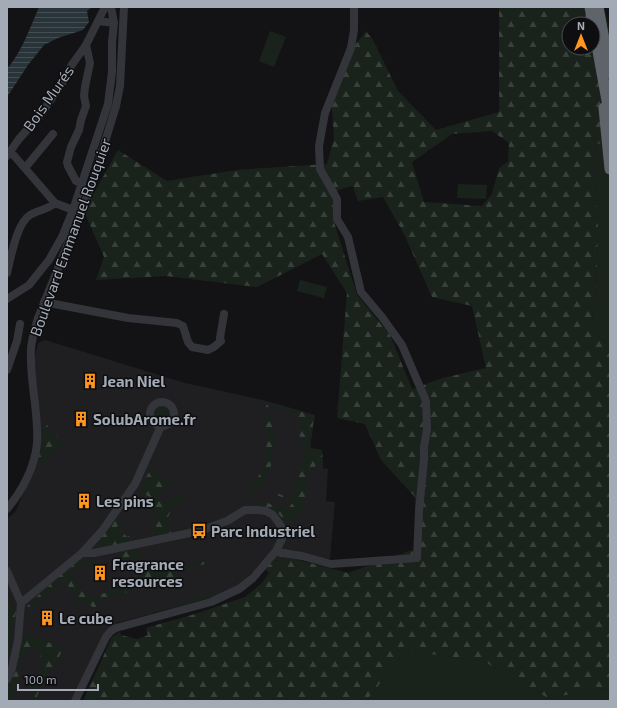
<svg xmlns="http://www.w3.org/2000/svg" width="617" height="708" font-family="'Exo 2',sans-serif">
<style>
.built{fill:#1f1f22}
.grass{fill:#1a231b}
.forest{fill:url(#forest-firs);fill-rule:evenodd}
.water{fill:url(#water-rules)}
.lines{fill:none;stroke-linecap:round;stroke-linejoin:round}
.minor{stroke:#33353a;stroke-width:8}
.highway{stroke:#5f646b;stroke-width:11}
.labels{text-anchor:middle;dominant-baseline:central;stroke-width:3;stroke-linejoin:round;paint-order:stroke}
.street-label{font-size:15px;fill:#a3abb6;stroke:#0e0e10}
.poi-label{font-size:15px;font-weight:bold;fill:#a3abb6;stroke:#0e0e10;text-anchor:start}
</style>
<defs>
<pattern id="forest-firs" width="22" height="20" patternUnits="userSpaceOnUse"><rect width="22" height="20" fill="#1a231b"/><path d="M5 1l3.5 6h-7zM16 11l3.5 6h-7z" fill="#38403a"/></pattern>
<pattern id="water-rules" width="6" height="5" patternUnits="userSpaceOnUse"><rect width="6" height="5" fill="#283439"/><path d="M0 2.5h6" fill="none" stroke="#444f53"/></pattern>
</defs>
<rect width="100%" height="100%" fill="#131315"/>
<path class="built" d="M45,340L185,383L263,400L315,415L310,448L322,450L323,468L328,469L326,501L335,502L330,559L287,557L272,562L270,558L263,561L245,580L235,587L217,596L117,623L107,632L71,701H7V519L16,511L39,452L34,360L38,343Z"/>
<path class="grass" d="M270,31L286,37L274,67L259,61Z
M610,142V346L605,341L597,336L592,328V319L596,302L598,227L594,169L596,143Z
M458,184L487,185L486,199L457,198Z
M300,280L327,287L324,298L297,291Z
M154 415a8 8 0 1 1 16 0a8 8 0 1 1-16 0Z
M219,591V593L217,596L165,610V608L207,594H209L210,596L214,595L213,592Z
M406,651L483,661L548,698L610,688V701H366Z"/>
<path class="forest" d="M499,7H604L610,32V142L596,144L594,169L598,226L596,302L592,319V328L597,336L605,341L610,346V688L548,698L483,661L406,651L366,701H83L112,637L120,632L121,635L137,639L148,635L146,629L149,627L195,614L245,597L262,583L269,573L264,567L270,558L272,562L277,561L280,555L287,557L348,573L415,549V497L381,460L365,424L337,418L347,293L322,254L257,287L166,276L96,280L104,257L84,211L118,150L167,181L237,170L327,164L334,138L331,94L343,61L366,31L373,40L398,91L436,130L499,112ZM569,24H593V48H569ZM492,131L509,143L508,161L499,168L492,194L482,206L424,202L412,162L452,134ZM353,186L358,201L383,197L404,234L432,297L472,306L486,368L443,378L412,389L390,335L357,295L334,222L337,219L338,190Z
M274,403L314,416L310,448L322,450L323,467L316,466L310,468L302,511L295,520L286,524C277,509 271,507 255,504L258,500L287,509L294,502L274,494L273,492L291,498L304,460L306,457L307,451L305,444L299,435L301,418L291,416V412L279,409L280,407Z
M266,405H268L269,409L268,411L269,415H272C273,435 276,462 265,481C261,488 253,495 247,502L252,485L265,467L266,463L267,434H266L264,412Z
M47,425L52,432L58,434L56,439L66,445L55,449L42,465L38,462L41,444L42,427Z
M151,469L162,474L161,476L168,479L169,485L157,498C168,502 176,497 185,492L182,501L173,505L168,517L171,534L160,536L151,531L150,525L157,524L155,519L158,517L151,503L148,504L147,501L150,497L138,491Z
M117,517L123,521L117,526L127,537L130,535L131,543L101,550L97,546L96,539Z
M138,548L140,551L138,562L139,565L149,558L151,570L154,572L220,558L221,559L175,573L177,578L151,584L95,603L106,622V623C97,613 92,600 76,603L74,601L78,597L63,580L36,603L34,609L27,606L73,563L90,559L91,564L79,566L70,575L80,587L88,598L145,581L139,578L136,562L134,558L124,563L121,559H116L117,554Z
M7,601L12,604L16,611L9,653L7,652Z
M26,634L61,647V653L54,667L56,668L52,670L51,668L48,671L35,701H29L35,689L30,687L32,682L40,678L39,665H41L40,649L28,650L27,654H23L20,661L16,659L23,637H26Z
M16,668L20,669L18,677L19,678L10,701H7V687Z"/>
<path class="water" d="M39,7H92L87,11L89,22L83,30L58,38L44,45L28,65L7,97V69C22,51 30,28 39,7Z"/>
<g class="lines">
<path class="minor" d="M98,21L114,23
M10,151L55,203L73,210
M7,156L19,139L41,114L61,85L71,66L86,45L105,7
M25,168L53,134
M82,184L76,181L68,166L67,162L71,147L79,130L81,120L86,106L84,96L85,87L90,63L86,45
M7,273C11,258 16,224 30,215C38,210 47,210 55,203
M7,299L29,285L49,260L62,237L73,210L108,104L112,72V42L114,23L111,7
M44,302L128,318L177,323L183,326L188,342L192,347L208,350L214,347L221,341L220,338L224,314
M7,370L17,341L20,324
M150 414a12 12 0 1 1 24 0a12 12 0 1 1-24 0Z
M7,509C22,491 35,467 37,443C39,411 29,380 31,348C32,338 35,328 38,318L92,184L116,106L120,86L124,7
M276,551L283,553L302,556L331,564L417,558L419,511L424,459V447L427,429L426,401L402,345L382,317L361,292L348,237L337,219V199L320,169L319,146L325,113L351,48L354,30V7
M7,571L21,603L18,640L12,668L7,679
M21,603L82,553L102,531L135,484L161,426
M75,701L106,637L111,631L116,628L211,602L239,589L253,578L276,551L282,539L281,526L273,515L266,511L258,510H245L227,521L199,531L94,553H82"/>
<path class="highway" d="M590,7L610,117
M598,7L610,73
M604,108L610,169"/>
</g>
<defs>
<symbol id="building-bare" viewBox="-9 -9 18 18"><path d="M-4-6H4V6H1V3H-1V6H-4ZM-2.5-4.3h1.7v1.8h-1.7ZM.8-4.3h1.7v1.8H.8ZM-2.5-1h1.7V.8h-1.7ZM.8-1h1.7V.8H.8Z" fill="#ff9620" stroke="#0e0e10" stroke-width="2.5" paint-order="stroke"/></symbol>
<symbol id="bus-bare" viewBox="-9 -9 18 18"><path d="M-5-6H5V4H4V6H2V4H-2V6H-4V4H-5ZM-3.5-4V0h7V-4ZM-3.5 1.2v1.5H-2V1.2ZM2 1.2v1.5H3.5V1.2Z" fill="#ff9620" stroke="#0e0e10" stroke-width="2.5" paint-order="stroke"/></symbol>
</defs>
<g fill-rule="evenodd">
<use href="#building-bare" x="79" y="370" width="22" height="22"/>
<use href="#building-bare" x="70" y="408" width="22" height="22"/>
<use href="#building-bare" x="73" y="490" width="22" height="22"/>
<use href="#bus-bare" x="188" y="520" width="22" height="22"/>
<use href="#building-bare" x="89" y="562" width="22" height="22"/>
<use href="#building-bare" x="36" y="607" width="22" height="22"/>
</g>
<g class="labels">
<g class="street-label">
<text transform="translate(48 98) rotate(-55)">Bois Murés</text>
<text transform="translate(70 237) rotate(-70)">Boulevard Emmanuel Rouquier</text>
</g>
<g class="poi-label">
<text x="102" y="381">Jean Niel</text>
<text x="93" y="419">SolubArome.fr</text>
<text x="96" y="501">Les pins</text>
<text x="211" y="531">Parc Industriel</text>
<text x="112" y="564">Fragrance<tspan x="112" dy="17">resources</tspan></text>
<text x="59" y="618">Le cube</text>
</g>
</g>
<rect width="617" height="708" fill="none" stroke="#a3abb6" stroke-width="16"/>
<g transform="translate(581 36)"><circle r="19" fill="#0e0e10" stroke="#4a4d52"/>
<path d="M0-3L7 15L0 10L-7 15Z" fill="#ff9620"/>
<text y="-6" font-size="11" font-weight="bold" text-anchor="middle" fill="#a3abb6">N</text>
</g>
<path d="M18 684v6h80v-6" fill="none" stroke="#a3abb6" stroke-width="2"/>
<text x="24" y="684" font-size="12" fill="#a3abb6" stroke="#0e0e10" stroke-width="3" paint-order="stroke">100 m</text>
</svg>
